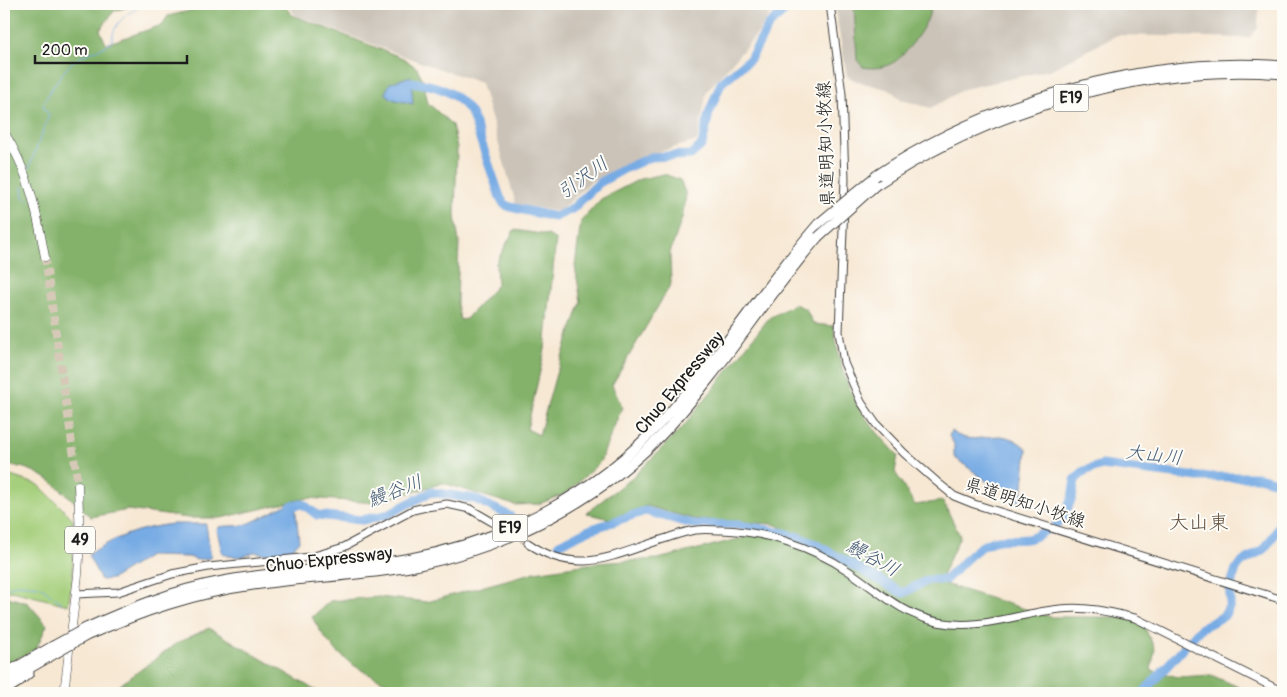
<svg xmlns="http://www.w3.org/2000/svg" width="1287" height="697" font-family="Pangolin,'Klee One',sans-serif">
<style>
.industrial{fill:#cbc3b8}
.green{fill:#a5cf7b;stroke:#60764c}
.forest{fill:#84b26b;stroke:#506744}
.water{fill:#77abe4;stroke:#4a6480}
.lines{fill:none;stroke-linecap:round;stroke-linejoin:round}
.stream{stroke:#77abe4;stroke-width:1}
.river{stroke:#77abe4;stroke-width:9}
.secondary-tunnel{stroke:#d6c9b8;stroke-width:7;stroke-dasharray:7 3.5;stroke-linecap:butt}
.primary-tunnel{stroke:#d6c9b8;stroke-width:8;stroke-dasharray:8 4;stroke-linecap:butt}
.secondary-casing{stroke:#3d3b38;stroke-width:9}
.primary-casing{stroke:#3d3b38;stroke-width:9}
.motorway-casing{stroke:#3d3b38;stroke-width:11}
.secondary{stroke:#fff;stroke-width:7}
.primary{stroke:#fff;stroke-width:8}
.motorway{stroke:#fff;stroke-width:9}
.motorway-bridge-casing{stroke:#3d3b38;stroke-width:11;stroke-linecap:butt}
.motorway-bridge{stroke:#fff;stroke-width:9}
.labels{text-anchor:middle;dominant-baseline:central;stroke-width:4;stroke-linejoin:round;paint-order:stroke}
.shield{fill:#fdfcf7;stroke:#605f5e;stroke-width:1}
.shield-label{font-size:16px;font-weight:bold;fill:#1c1c1c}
.street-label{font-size:18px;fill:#1c1c1c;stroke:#fdfcf7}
.water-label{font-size:19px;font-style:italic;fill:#455c76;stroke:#fdfcf7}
.quarter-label{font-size:20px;fill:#635140;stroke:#fdfcf7}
</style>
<rect width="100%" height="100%" fill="#fdfcf7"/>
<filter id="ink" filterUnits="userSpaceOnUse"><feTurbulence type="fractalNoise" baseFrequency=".02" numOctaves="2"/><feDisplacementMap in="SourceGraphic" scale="10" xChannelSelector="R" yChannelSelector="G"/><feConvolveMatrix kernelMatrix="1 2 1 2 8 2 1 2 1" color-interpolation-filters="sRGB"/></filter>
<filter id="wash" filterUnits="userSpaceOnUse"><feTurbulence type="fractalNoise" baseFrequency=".0096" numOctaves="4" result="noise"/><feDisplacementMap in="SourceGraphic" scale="20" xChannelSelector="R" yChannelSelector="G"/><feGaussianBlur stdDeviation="1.12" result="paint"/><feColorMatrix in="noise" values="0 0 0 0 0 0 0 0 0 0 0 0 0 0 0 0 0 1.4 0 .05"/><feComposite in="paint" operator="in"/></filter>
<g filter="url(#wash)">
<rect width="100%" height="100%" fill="#f7e8d4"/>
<path class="industrial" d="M287,4H777L758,33L707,91L697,141L651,154L590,182L559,212L516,204L481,83L417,61L295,15Z
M834,4H1259L1258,28L1249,38L1117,35L1050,70L964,89L931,108L902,100L890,90L856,81L847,76Z"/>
<path class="green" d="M4,474L39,485L73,519V578L68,605L12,591L4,592Z"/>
<path class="forest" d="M4,4H138L114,11L100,30L106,44L162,25L168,16L206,7L210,4H283L292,15L403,58L417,68L423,80L428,103L452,125L457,148L455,216L459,242L457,304L460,320L466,319L497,285L496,263L514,230L548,235L556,240L545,349L527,429L539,435L556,374L581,302L575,266L581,221L601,199L640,179L664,174L680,180L686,195L682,218L670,253L671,284L612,385L622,407L600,462L567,493L539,504L514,505L443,483L375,503L308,498L221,518H188L128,510L91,517C66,495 40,463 4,466Z
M854,4H931C932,20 909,50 897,60C887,68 873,69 863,67L857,60Z
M795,304L806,309L813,324L834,326C841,385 857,413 898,455L895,472L915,505L943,501L960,536L942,576L928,579L1051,617H1121L1142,622L1155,649L1151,670L1178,677L1211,675L1243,689L1248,693H413C366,675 337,663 312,617L330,601L378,597L427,602L535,572L595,563L658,559L783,528L773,524L693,519L647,506L610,519L586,513L635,475L683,427L769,318Z
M4,596L28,603L47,625L36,649L4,665Z
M209,628L320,693H109L177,643Z"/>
<path class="water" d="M411,76L413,104L392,99L385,93L390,83Z
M951,431C979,452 996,420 1027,449L1022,496L1018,502L1010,491L991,482L989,483L954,457V444L949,436Z
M295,503L299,541L290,552L266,554L254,552L242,557L228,556L222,553L217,530L219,527C228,525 238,527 247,524C262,519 281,504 295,503Z
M172,524H206L211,558L197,560L189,557L149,556L112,579L101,580L88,555C115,537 139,528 172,524Z"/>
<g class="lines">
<path class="stream" d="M28,170L49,115L43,106C48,92 62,71 74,61C85,52 101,51 112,41C113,22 129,11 146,4
M22,186L23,197L29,201
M1026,505L1055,511L1063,517
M4,589L17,584L40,586L62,603"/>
<path class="river" d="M411,82C437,85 458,92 472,115L500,197L504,204L510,207L555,217L572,209L599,183L622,170L651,157L691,155L702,145L709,113L721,83L750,59L769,25L792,4
M291,506L303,504L317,515L362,520L386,515L431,492L475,499L510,516
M1056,524L1062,520L1072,498L1075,480L1084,471L1102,465L1198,477H1259L1283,484
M778,532L788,534
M795,536L813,543L903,593L928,580H945C960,567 977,543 998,540C1020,537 1025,545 1046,530
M559,544L589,530L645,511L692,524L739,525L773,531
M1191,639L1201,628L1224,616L1230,605V587L1236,569L1241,563L1264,549L1275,534L1283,516
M1143,693L1185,646"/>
</g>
</g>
<g filter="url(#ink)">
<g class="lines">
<path class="secondary-tunnel" d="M494,523L528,543"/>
<path class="primary-tunnel" d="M45,257L78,485"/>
<defs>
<path id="secondary" d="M830,4L842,94L845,179L839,332L844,363L861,402L876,424L904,453L937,482L954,496L974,504L1283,600
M528,543C578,578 615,554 667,538C676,535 686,531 696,530C704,529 714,530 722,530C765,531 812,547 847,570C876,589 902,615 938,622C980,631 1019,613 1060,609C1086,606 1110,612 1135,618L1283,692
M76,594L118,592L172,574L208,567L311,557L344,547L413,510L426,507L447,504L470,509L494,523"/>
<path id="primary" d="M4,132C29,171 37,213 45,257
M64,693L78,575L80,540L78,485"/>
<path id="motorway" d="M877,175C989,100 1148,55 1283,66
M876,185C990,109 1146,63 1283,74
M86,628C130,608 174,590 223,581C285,569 349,569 411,558C506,540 597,493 662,421C719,359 763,287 818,224
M86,636C141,612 194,593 253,585C307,577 362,576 415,566C511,546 603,500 669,427C723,367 766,298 818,237
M4,674L53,646
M4,683L56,653
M4,691L17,683L29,673"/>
</defs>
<use href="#secondary" class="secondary-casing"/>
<use href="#primary" class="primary-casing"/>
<use href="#motorway" class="motorway-casing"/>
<use href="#secondary" class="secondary"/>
<use href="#primary" class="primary"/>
<use href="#motorway" class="motorway"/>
<defs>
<path id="motorway-bridge" d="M818,224L877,175
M818,237L876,185
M53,646L86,628
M56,653L86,636"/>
</defs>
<use href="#motorway-bridge" class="motorway-bridge-casing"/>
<use href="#motorway-bridge" class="motorway-bridge"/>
</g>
</g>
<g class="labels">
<g class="shield">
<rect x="1053.5" y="84.5" width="35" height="27" rx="4"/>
<rect x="492.5" y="514.5" width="35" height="27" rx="4"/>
<rect x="65" y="526.5" width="30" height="27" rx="4"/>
</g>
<g class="shield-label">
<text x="1071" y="98">E19</text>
<text x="510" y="528">E19</text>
<text x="80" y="540">49</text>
</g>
<g class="street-label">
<text transform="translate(826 144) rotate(-92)">県道明知小牧線</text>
<text transform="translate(680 383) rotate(-50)">Chuo Expressway</text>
<text transform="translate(1025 503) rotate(18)">県道明知小牧線</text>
<text transform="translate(329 560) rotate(-6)">Chuo Expressway</text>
</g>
<g class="water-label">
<text transform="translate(583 178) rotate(-36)">引沢川</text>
<text transform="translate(1154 455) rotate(7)">大山川</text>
<text transform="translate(395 491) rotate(-21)">鰻谷川</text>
<text transform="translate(873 558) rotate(29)">鰻谷川</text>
</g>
<g class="quarter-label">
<text x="1199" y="522">大山東</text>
</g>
</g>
<rect width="1287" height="697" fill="none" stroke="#fdfcf7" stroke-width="20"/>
<path d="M35 55v8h152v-8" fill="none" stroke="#1c1c1c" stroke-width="2.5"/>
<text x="42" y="55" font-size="15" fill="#1c1c1c" stroke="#fdfcf7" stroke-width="4" paint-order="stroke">200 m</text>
</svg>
